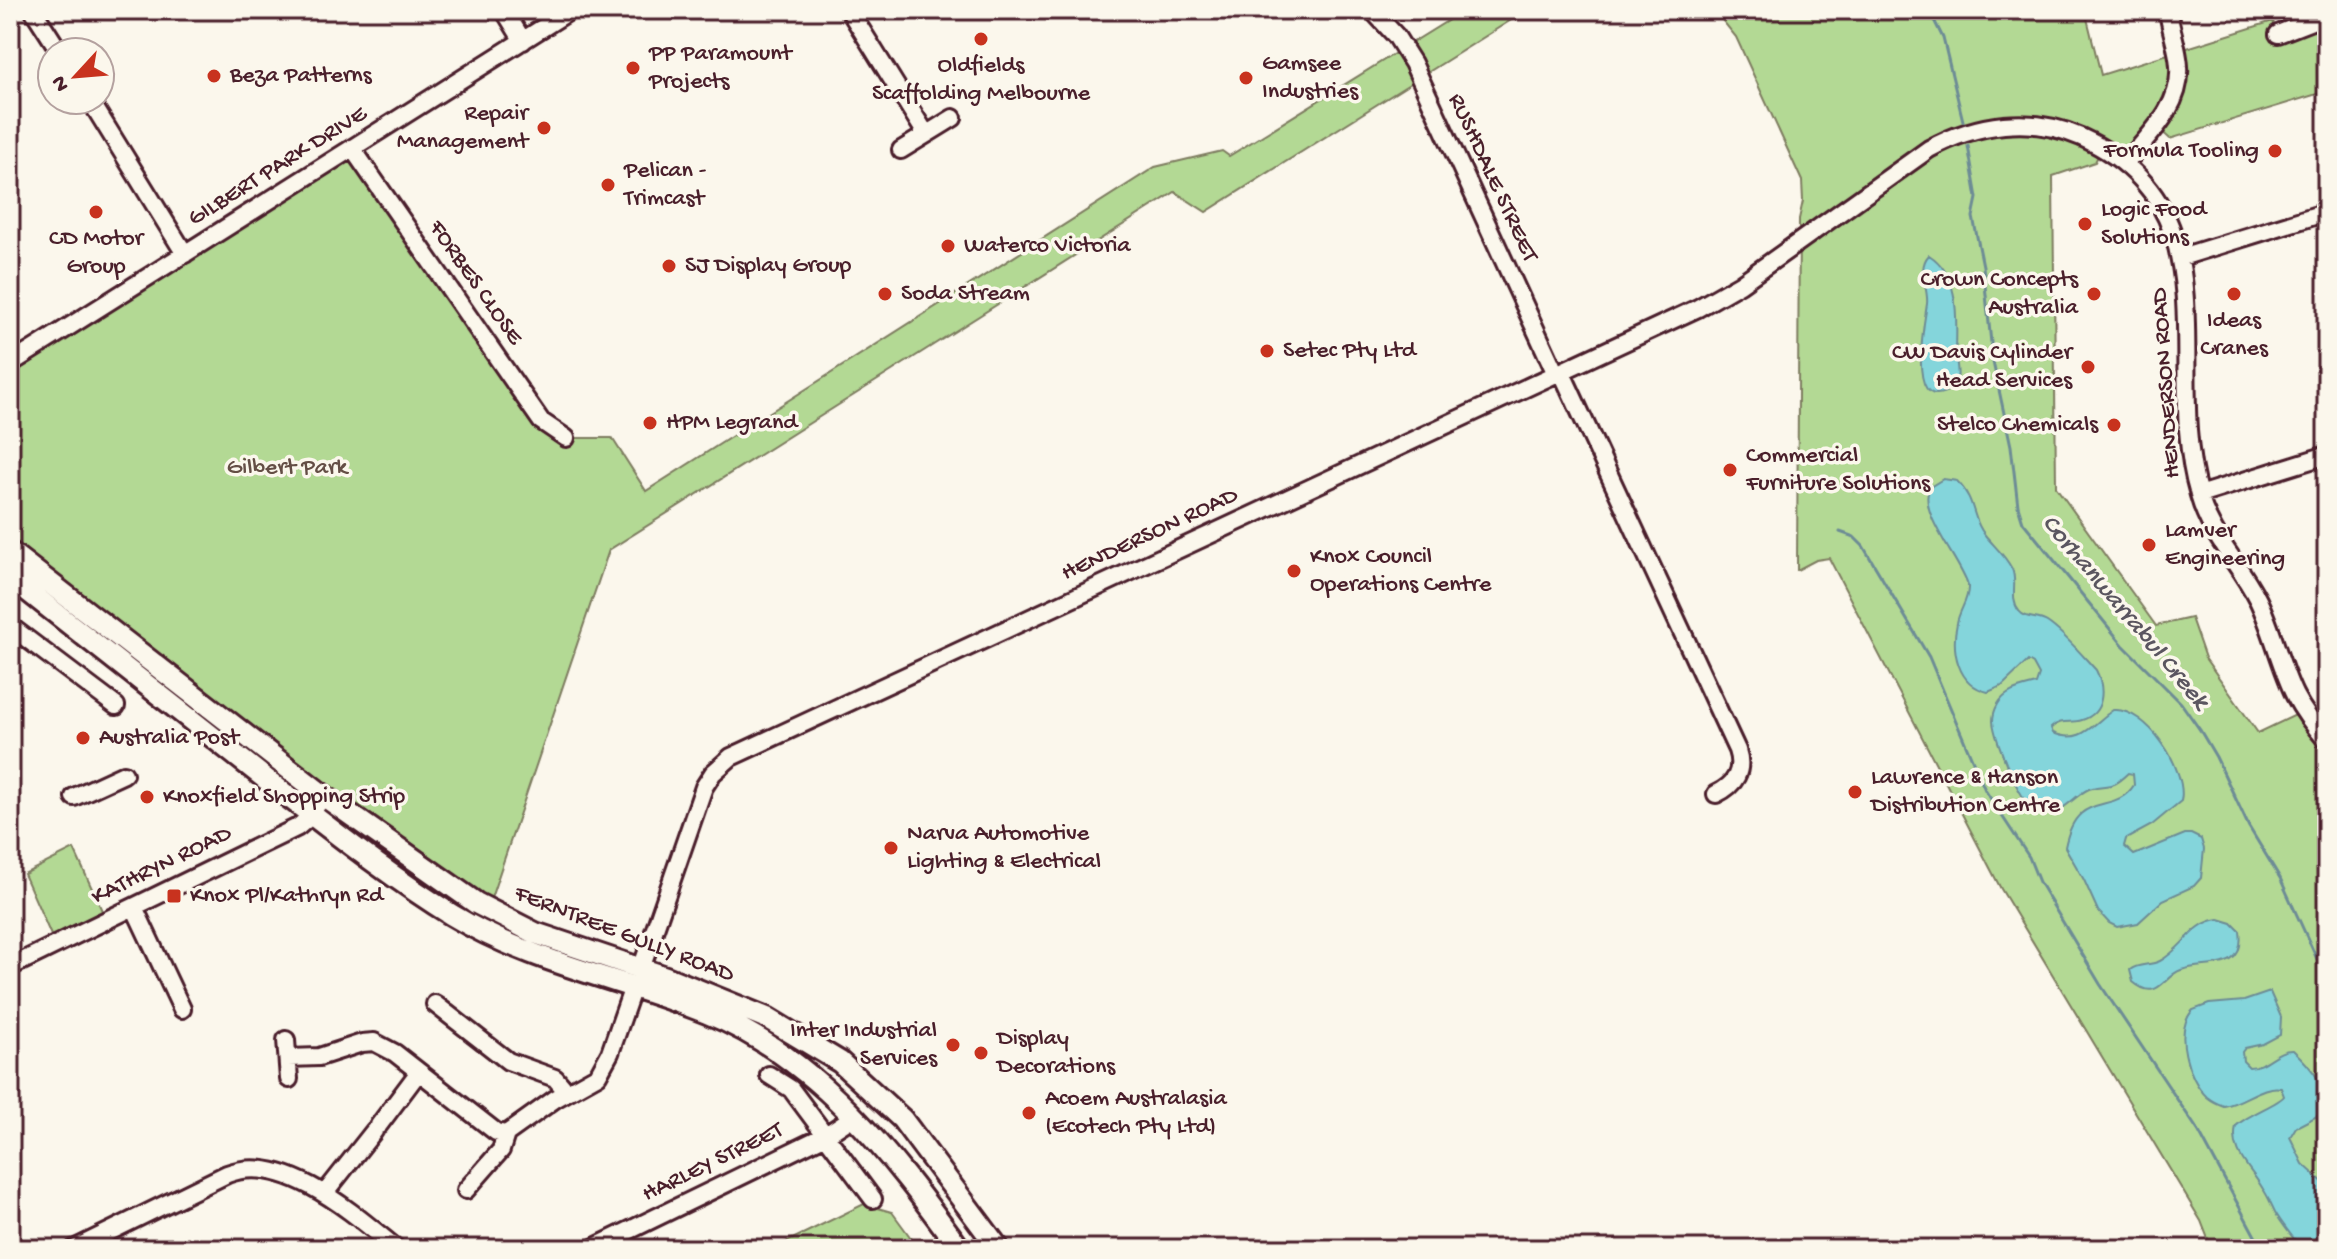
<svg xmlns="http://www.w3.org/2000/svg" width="2337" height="1259" font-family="'Gochi Hand',sans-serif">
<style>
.green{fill:#b3d994;stroke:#7e7c60;stroke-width:2}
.water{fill:#84d5db;stroke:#6d8c95;stroke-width:2}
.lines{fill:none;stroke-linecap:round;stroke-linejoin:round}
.stream{stroke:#6d8c95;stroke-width:3}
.minor-casing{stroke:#4a1f2b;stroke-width:22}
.major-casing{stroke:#4a1f2b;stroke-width:26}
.minor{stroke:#fbf7ec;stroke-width:16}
.major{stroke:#fbf7ec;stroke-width:20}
.poi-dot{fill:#c8321e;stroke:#fbf7ec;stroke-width:3}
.labels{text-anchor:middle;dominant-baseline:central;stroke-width:7;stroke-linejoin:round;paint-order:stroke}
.poi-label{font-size:24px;fill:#4a1f2b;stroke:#fbf7ec;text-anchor:start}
.street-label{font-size:24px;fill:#4a1f2b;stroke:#fbf7ec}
.park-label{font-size:24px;fill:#644e45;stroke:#fbf7ec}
.water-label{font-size:26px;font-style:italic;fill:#5b5660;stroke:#fbf7ec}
</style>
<rect width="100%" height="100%" fill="#fbf7ec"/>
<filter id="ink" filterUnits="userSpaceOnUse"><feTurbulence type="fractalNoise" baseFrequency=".0125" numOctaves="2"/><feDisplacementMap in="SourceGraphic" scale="16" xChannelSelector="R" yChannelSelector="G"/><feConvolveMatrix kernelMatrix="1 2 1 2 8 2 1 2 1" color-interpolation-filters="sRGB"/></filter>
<g filter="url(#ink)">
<path class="green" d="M1465,10H1527L1206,212L1175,192L609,550L487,910L10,552V364L352,148L541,421L566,438H612L646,491L1155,167L1222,151L1229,156Z
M1714,10H2085L2101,75L2273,21L2277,34L2327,15V91L2170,139L2156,126L2125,164L2102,148L2095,162L2053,176L2056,487L2156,626L2191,618L2205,658L2258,733L2304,711L2327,741V1249H2212L2201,1221L2001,889L1829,558L1816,560L1797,570L1799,219L1803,201L1802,181L1736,37Z
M74,849L104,915L53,940L24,874Z
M864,1204L892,1212L919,1249H772Z"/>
<path class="water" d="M1929,255C1962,276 1956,323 1956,356C1957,368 1960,377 1954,387C1905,421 1924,323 1927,304C1929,288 1916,269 1929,255Z
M1943,479L1957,481C1977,501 1971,519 1985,535C1994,546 2005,555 2012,569C2018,582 2009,599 2019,611C2026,620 2038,616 2047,622C2064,633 2082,655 2096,670C2105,688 2105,713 2082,720C2070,724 2062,718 2051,728L2053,733C2082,745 2092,724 2113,710C2147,707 2188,771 2181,801L2152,825L2126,839L2124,846L2134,855L2185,834H2191L2201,839L2204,849L2201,878L2194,886L2163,900L2138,923L2117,927L2109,923L2098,911L2084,880L2065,847C2077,787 2114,817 2134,785L2133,774L2128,773C2108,792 2109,782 2089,789C2071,797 2064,816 2040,813C2022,810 1994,739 1993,721C1993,715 1995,709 1998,704C2006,690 2022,688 2036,684L2039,675L2033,664L2028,661L2002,686L1988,692C1957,685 1951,650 1957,623C1959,610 1969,600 1968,586C1961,561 1916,511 1930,487Z
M2219,919L2232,923L2240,931C2246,974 2207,961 2181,970C2163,976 2158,1003 2133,982L2130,970C2138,963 2150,966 2160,961C2183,949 2192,922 2219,919Z
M2270,992L2281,1017L2280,1035L2263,1044L2245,1048L2242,1052L2243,1061L2249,1067C2266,1067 2276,1049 2293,1050C2308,1064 2332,1090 2325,1112L2296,1127L2290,1137L2303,1164L2327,1186V1249H2301C2293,1236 2282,1225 2275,1212C2271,1204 2268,1196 2263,1189C2251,1168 2230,1153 2236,1126C2250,1113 2277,1105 2284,1096L2281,1088C2263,1084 2242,1104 2224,1106C2218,1104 2212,1101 2207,1097C2188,1079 2173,1031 2193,1010L2209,1004L2244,1001Z"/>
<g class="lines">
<path class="stream" d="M1929,10L1943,38L1963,121
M1968,146L1977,198L1973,217L1983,266L1993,362L2011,446L2018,506L2023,522L2123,645L2181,703L2200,730L2216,757L2249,827L2280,878L2327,981
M1840,532L1854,537L1863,546L1929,657L1985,790L2029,857L2039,882L2100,984L2199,1132L2262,1249"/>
<defs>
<path id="minor" d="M33,10L60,52
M504,10L523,41
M849,10L926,134
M1372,10L1396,36L1413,63L1556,374
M2278,34L2327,15
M90,100L185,254
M352,148L541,421L566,438
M901,150L953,118
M2125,164C2149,135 2182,106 2179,66C2178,47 2170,29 2168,10
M2181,257L2327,212
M10,364L571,10
M1561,371L1737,750C1744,771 1735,785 1716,794
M2199,495L2327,455
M10,626L116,706
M74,797L124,774
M134,907L182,1009
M10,967L298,827L305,821L324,796
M641,969L704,787L713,773L731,757L1698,308L1740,284L1929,149C1976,123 2031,115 2081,137C2238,209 2161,367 2199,495C2211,538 2239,562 2258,600C2273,631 2280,666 2295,696C2304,713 2315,727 2327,741
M435,1004L508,1061L555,1078L567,1092
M286,1040L289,1079
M288,1058L319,1057L362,1043L374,1042L395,1053L496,1132L506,1134L555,1099L598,1075L610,1053L633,987
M769,1075L791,1089L873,1199
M379,1125L418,1073
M466,1190L501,1150L506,1134
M325,1193L374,1131
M74,1249L227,1174C285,1151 355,1215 397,1249
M591,1249L826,1135L853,1117"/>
<path id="major" d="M10,552L324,796L476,903L535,933L666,977L767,1018L840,1062L902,1119L999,1249
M10,577C101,648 190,720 281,791C337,834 392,878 452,915C531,963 623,979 707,1013C817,1057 892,1155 960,1249"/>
</defs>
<use href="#minor" class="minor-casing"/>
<use href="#major" class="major-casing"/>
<use href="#minor" class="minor"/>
<use href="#major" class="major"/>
</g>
</g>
<g class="poi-dot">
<circle cx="981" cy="39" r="8"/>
<circle cx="633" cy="68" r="8"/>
<circle cx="214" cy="76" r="8"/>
<circle cx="1246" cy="78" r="8"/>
<circle cx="544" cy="128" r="8"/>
<circle cx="2275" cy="151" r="8"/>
<circle cx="608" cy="185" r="8"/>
<circle cx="96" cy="212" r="8"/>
<circle cx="2085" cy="224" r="8"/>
<circle cx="948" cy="246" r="8"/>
<circle cx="669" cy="266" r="8"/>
<circle cx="885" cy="294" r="8"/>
<circle cx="2094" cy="294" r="8"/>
<circle cx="2234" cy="294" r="8"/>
<circle cx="1267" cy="351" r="8"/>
<circle cx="2088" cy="367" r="8"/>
<circle cx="650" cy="423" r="8"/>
<circle cx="2114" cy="425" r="8"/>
<circle cx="1730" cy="470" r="8"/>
<circle cx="2149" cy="545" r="8"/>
<circle cx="1294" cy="571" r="8"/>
<circle cx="83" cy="738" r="8"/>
<circle cx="1855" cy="792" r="8"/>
<circle cx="147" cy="797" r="8"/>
<circle cx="891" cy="848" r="8"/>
<rect x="166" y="888" width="16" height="16" rx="4"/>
<circle cx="953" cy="1045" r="8"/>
<circle cx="981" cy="1053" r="8"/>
<circle cx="1029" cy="1113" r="8"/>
</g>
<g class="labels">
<g class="poi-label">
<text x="649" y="54">PP Paramount<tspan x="649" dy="28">Projects</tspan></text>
<text x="1262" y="64">Gamsee<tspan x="1262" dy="28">Industries</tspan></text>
<text x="981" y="66" text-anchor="middle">Oldfields<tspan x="981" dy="28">Scaffolding Melbourne</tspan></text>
<text x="230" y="76">Beza Patterns</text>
<text x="528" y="114" text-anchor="end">Repair<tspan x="528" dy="28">Management</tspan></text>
<text x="2259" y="151" text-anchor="end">Formula Tooling</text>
<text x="624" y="171">Pelican -<tspan x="624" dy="28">Trimcast</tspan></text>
<text x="2101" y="210">Logic Food<tspan x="2101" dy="28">Solutions</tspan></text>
<text x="96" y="239" text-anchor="middle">CD Motor<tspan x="96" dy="28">Group</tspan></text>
<text x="964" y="246">Waterco Victoria</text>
<text x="685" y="266">SJ Display Group</text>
<text x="2078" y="280" text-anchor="end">Crown Concepts<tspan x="2078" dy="28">Australia</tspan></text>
<text x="901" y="294">Soda Stream</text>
<text x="2234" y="321" text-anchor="middle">Ideas<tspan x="2234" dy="28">Cranes</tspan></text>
<text x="1283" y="351">Setec Pty Ltd</text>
<text x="2072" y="353" text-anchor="end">CW Davis Cylinder<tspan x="2072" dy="28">Head Services</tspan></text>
<text x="666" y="423">HPM Legrand</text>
<text x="2098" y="425" text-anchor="end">Stelco Chemicals</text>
<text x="1746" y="456">Commercial<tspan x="1746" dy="28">Furniture Solutions</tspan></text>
<text x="2165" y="531">Lamver<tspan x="2165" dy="28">Engineering</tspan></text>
<text x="1310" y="557">Knox Council<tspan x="1310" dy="28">Operations Centre</tspan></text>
<text x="99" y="738">Australia Post</text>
<text x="1871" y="778">Lawrence &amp; Hanson<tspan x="1871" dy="28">Distribution Centre</tspan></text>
<text x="163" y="797">Knoxfield Shopping Strip</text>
<text x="907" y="834">Narva Automotive<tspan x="907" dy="28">Lighting &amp; Electrical</tspan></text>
<text x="190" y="896">Knox Pl/Kathryn Rd</text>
<text x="937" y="1031" text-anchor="end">Inter Industrial<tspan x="937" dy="28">Services</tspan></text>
<text x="997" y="1039">Display<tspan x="997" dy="28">Decorations</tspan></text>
<text x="1045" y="1099">Acoem Australasia<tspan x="1045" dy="28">(Ecotech Pty Ltd)</tspan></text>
</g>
<g class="street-label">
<text transform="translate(278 167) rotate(-32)">GILBERT PARK DRIVE</text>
<text transform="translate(1492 178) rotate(65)">RUSHDALE STREET</text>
<text transform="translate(475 283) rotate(55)">FORBES CLOSE</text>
<text transform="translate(2167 383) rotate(-94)">HENDERSON ROAD</text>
<text transform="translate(1150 535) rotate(-25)">HENDERSON ROAD</text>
<text transform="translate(162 866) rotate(-26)">KATHRYN ROAD</text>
<text transform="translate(624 935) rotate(21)">FERNTREE GULLY ROAD</text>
<text transform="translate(713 1163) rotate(-26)">HARLEY STREET</text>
</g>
<g class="park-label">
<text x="287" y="468">Gilbert Park</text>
</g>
<g class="water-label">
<text transform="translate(2124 613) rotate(50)">Corhanwarrabul Creek</text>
</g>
</g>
<rect width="2337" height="1259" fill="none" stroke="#fbf7ec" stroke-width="40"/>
<rect x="20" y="20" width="2297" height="1219" fill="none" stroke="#4a1f2b" stroke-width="3" filter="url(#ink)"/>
<g transform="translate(76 76) rotate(244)"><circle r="38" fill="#fbf7ec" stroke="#b4a19f" stroke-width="2"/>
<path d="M0-6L14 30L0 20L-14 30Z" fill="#c8321e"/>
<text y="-12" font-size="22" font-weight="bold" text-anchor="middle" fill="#4a1f2b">N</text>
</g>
</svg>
